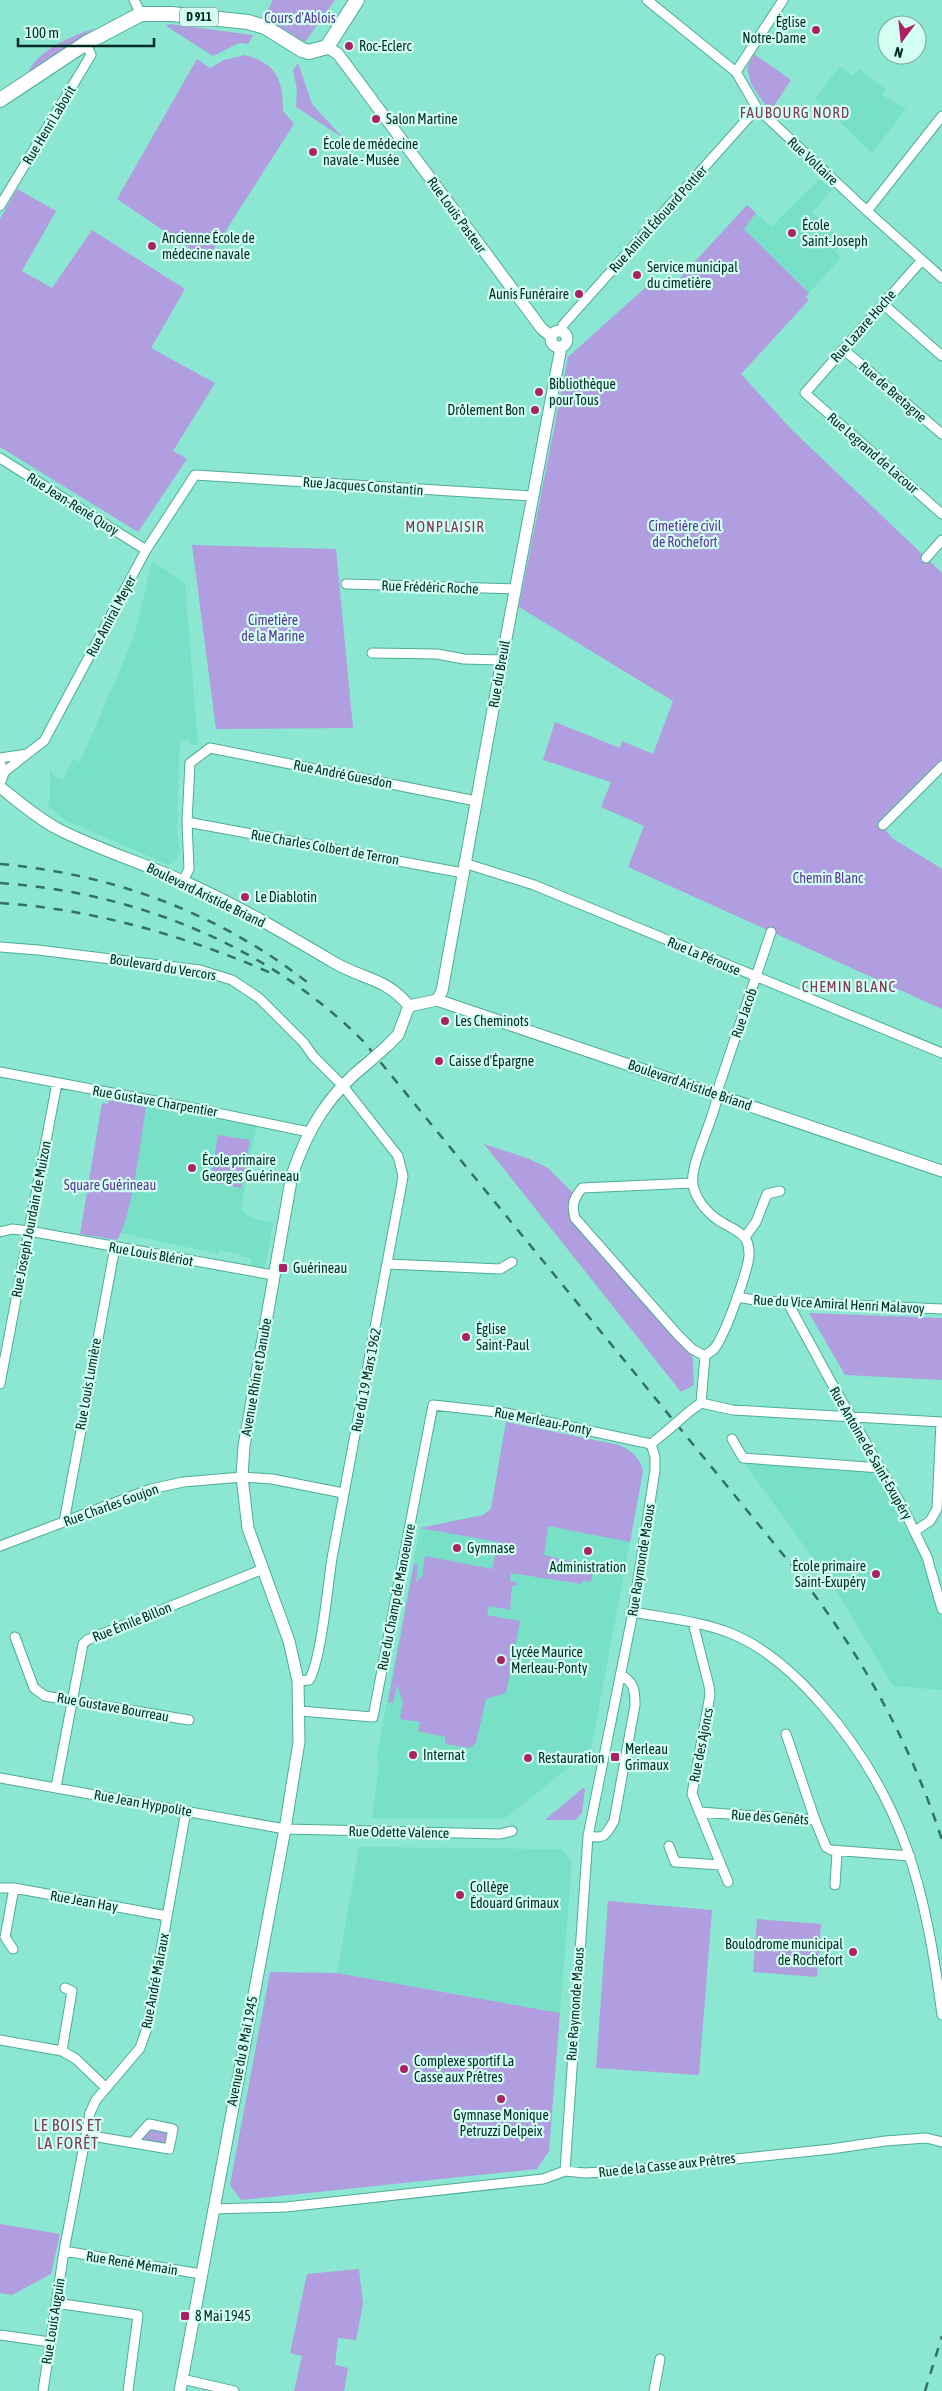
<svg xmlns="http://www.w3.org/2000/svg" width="942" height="2391" font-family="'Asap Condensed',sans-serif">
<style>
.built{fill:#77e0c7}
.green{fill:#b09ee1}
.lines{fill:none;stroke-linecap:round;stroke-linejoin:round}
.minor-casing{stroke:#4fac97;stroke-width:11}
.tertiary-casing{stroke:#4fac97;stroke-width:13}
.primary-casing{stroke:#4fac97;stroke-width:16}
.minor{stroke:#fff;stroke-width:9}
.tertiary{stroke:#fff;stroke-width:11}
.primary{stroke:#fff;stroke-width:14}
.rail{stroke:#347164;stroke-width:2.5;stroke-dasharray:9 9;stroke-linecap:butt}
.minor-bridge-casing{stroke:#4fac97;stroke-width:11;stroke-linecap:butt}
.tertiary-bridge-casing{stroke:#4fac97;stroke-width:13;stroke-linecap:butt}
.minor-bridge{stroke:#fff;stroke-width:9}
.tertiary-bridge{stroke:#fff;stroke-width:11}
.poi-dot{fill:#ab2265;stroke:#d3fff2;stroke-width:2}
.labels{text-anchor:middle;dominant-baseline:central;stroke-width:4.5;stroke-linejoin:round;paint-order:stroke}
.shield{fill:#d3fff2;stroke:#406b61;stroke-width:1}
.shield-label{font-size:12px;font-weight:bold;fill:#012b23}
.park-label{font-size:14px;fill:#5b359b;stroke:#d3fff2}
.poi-label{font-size:14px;fill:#012b23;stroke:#d3fff2;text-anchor:start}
.street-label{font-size:14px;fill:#012b23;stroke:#d3fff2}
.neighbourhood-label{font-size:15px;letter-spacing:1px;fill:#7d3854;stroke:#d3fff2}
.quarter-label{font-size:16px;letter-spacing:1px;fill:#7d3854;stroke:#d3fff2}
</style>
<rect width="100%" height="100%" fill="#8be7d1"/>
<path class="built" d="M840,66L853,76L859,69L886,90L882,95L906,109L872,153L815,98Z
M820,179L832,190L812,212L840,237L834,244L838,249L836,252L841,258L809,293L744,229L756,213L771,227Z
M152,561L185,583L198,745H189V740H180L177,827L180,855L169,865L67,821L48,806L50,801V771L53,772L52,776L63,780L73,759L80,762L134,637Z
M146,1107L256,1127L241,1209L252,1218L273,1223L265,1268L250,1266L252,1259L239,1256L240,1254L219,1250L218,1254L122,1233Z
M506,1422L619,1445L629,1450L641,1464L643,1471L592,1745L589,1751L507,1817L499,1819L372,1818L379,1765L377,1757L382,1727L420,1528L483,1515L491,1509Z
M745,1464L868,1471L878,1478L919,1552L938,1605L942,1620V1690L893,1686L840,1596Z
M359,1847L560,1849L572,1860L560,2013L337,1973Z"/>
<path class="green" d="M273,0H335L305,42L268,20L266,13Z
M169,24L253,35L248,44L239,43L213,56L166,26Z
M95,28L27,74C39,49 70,37 95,28Z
M754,54L791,80L770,112L751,84L747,68Z
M245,55C277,64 283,80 283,111L294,124L207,260L117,199L197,59L210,68L224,60Z
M298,63L312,104L343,138L296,107L297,89L293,70Z
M17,189L56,211L22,271L52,288L92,230L185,289L151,348L215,383L173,451L187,459L138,532L0,447V219Z
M747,205L756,213L744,229L809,293L806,297L809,300L741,374L792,430L942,573V759L880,823L892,838L942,869V1009L628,867L644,826L601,807L611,782L543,760L555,722L620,748L622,741L653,754L673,701L519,607L568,357L655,279L667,292Z
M192,545L336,549L353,728L216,729Z
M109,1100L146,1107C141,1136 132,1220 117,1240L80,1234L102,1103L108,1104Z
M218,1135L250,1140L241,1188L210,1182Z
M484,1144L527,1158L548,1168L575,1195L572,1209L692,1349L694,1385L681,1392Z
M809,1313L942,1318V1380L845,1375Z
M506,1422L619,1445C631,1450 640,1458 643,1471L630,1542L548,1526L544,1555L594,1567L591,1582L583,1580L582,1584L511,1573L510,1581L517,1582L516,1586H512L510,1610L489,1606L487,1615L520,1621L506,1693L486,1699L476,1743L470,1748L445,1744V1737L418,1731L420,1722L400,1719L403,1702L397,1685L393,1703L388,1702L414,1564L418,1565L416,1582L426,1572L422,1574L425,1556L492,1569L498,1542L420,1528L483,1515L491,1509Z
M583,1788L585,1789L582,1813L575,1820H545Z
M608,1901L712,1910L699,2075L596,2068Z
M757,1919L821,1924L817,1977L753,1972Z
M270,1972L337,1973L560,2013L549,2151L537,2169L241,2200L230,2185Z
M150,2129L169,2133L166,2145L141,2140Z
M0,2224L60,2234L51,2274L12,2295L0,2293Z
M359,2269L363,2304L356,2340L338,2338L335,2365L348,2368L344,2391H294L302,2356L290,2353L307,2274Z"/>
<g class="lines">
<defs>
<path id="minor" d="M134,0L141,14
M647,0L736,72L757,108L867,211L942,278
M736,72L783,0
M0,206L91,55L86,43
M867,211L942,116
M922,260L805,393L942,514
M883,304L942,356
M562,331L563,325L757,108
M843,349L942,434
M0,458L146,550
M926,558L942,540
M346,584L515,589
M372,653L437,654L464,659L502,660
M27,754L44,741L146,550L195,475L532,496
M0,758L27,754L3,773
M187,822L463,873
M883,825L942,766
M464,863L534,885L942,1053
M183,881L189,869L187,822L190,763L210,748L476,801
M0,947L38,950L200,970L232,980L259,998L304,1043L313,1056L343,1086L398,1156L403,1176L401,1188C379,1312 354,1434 332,1558C328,1584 321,1662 309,1680L298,1681
M0,1072L198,1109L309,1132
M693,1183L582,1188C574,1198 571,1205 575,1218L677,1334L692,1349L705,1356
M0,1232L12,1229L29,1231L273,1275
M745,1237L756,1222L767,1194L780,1191
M387,1264L500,1269L512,1262
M737,1297L761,1301L942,1309
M788,1303L831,1382L902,1506L927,1557L942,1609
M705,1356C708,1353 712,1351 714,1349C725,1336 747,1273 749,1256C749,1250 749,1243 745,1238C739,1230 731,1228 723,1223C710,1216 696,1201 693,1185C689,1162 718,1114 719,1086L771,932
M0,1384L57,1083
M701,1403L733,1410L942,1422
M690,1411L701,1403L705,1356
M732,1439L743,1458L881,1468
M651,1444L668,1430
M64,1522L115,1247
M915,1531L930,1521L937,1509L941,1422
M0,1546L151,1489L183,1482L242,1477L272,1479L343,1493
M633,1612C665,1618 700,1621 730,1633C765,1647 798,1677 822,1705C905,1800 926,1892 942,2015
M15,1637L34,1688L45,1696L189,1720
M300,1711L373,1717L433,1405L506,1413L651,1444
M786,1734L815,1820
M0,1778L285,1829L500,1834L512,1831
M56,1787L83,1644L87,1640L263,1569
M699,1812L815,1820L826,1847L831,1850L910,1856
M588,1836C605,1839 605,1836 614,1821L635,1705C635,1690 634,1682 621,1675
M669,1846L675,1862L721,1865L692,1794L710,1695L709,1686L693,1623
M721,1865L728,1882
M835,1885L837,1852
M0,1888H14L167,1916
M13,1949L5,1937L14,1888
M0,2040L62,2051L76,2059L106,2088
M62,2051L72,1991L65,1988
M86,2135L169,2149L173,2129L149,2124L133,2142
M565,2171L588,1836L633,1612L655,1470V1457L651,1444
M213,2209L286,2207L543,2179L565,2171L585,2173L621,2171L831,2149L885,2141L926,2138L942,2142
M64,2251L201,2274
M56,2303L138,2315L128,2391
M0,2335L50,2342
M182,2379L234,2391
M43,2391L64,2251L90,2113L96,2100L140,2048L147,2028L186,1811
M654,2391L660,2359"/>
<path id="tertiary" d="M327,47L338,54L542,329L551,336
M551 339a8 8 0 1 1 16 0a8 8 0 1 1-16 0Z
M0,765L3,773L0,781
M0,787C19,802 37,818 58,829C99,850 143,863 185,882C237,905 286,934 335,963C365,980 386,978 409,1006
M437,1000L442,991L502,660L560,353L559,347
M409,1006L437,1000L942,1171
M387,1046L398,1035L409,1006
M180,2391L285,1829L299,1742L298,1681L289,1641L248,1528L242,1477L244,1446L292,1175C308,1128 329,1093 369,1062"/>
<path id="primary" d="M0,100L86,43L141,14H172L248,22L265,27L302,50L309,52L327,47L357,0"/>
</defs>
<use href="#minor" class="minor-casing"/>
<use href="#tertiary" class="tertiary-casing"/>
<use href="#primary" class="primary-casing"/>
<use href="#minor" class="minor"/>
<use href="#tertiary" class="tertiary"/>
<use href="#primary" class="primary"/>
<path class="rail" d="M0,864C114,874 222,914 312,986
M0,883C135,892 269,946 364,1042L790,1563C857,1647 909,1738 942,1840
M0,903C93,909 186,936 271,973
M925,2391L942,2336"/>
<defs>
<path id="minor-bridge" d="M668,1430L690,1411"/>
<path id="tertiary-bridge" d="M369,1062L387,1046"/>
</defs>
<use href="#minor-bridge" class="minor-bridge-casing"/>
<use href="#tertiary-bridge" class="tertiary-bridge-casing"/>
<use href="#minor-bridge" class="minor-bridge"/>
<use href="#tertiary-bridge" class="tertiary-bridge"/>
</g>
<g class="poi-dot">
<circle cx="816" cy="30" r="5"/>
<circle cx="349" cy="46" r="5"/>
<circle cx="376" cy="119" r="5"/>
<circle cx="313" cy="152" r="5"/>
<circle cx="792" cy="233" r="5"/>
<circle cx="152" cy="246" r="5"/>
<circle cx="637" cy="275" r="5"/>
<circle cx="579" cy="294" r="5"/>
<circle cx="539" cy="392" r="5"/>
<circle cx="535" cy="410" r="5"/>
<circle cx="245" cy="897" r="5"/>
<circle cx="445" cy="1021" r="5"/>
<circle cx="439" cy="1061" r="5"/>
<circle cx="192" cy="1168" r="5"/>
<rect x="278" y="1263" width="10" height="10" rx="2.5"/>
<circle cx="466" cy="1337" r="5"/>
<circle cx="457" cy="1548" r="5"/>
<circle cx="588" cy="1551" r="5"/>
<circle cx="876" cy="1574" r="5"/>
<circle cx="501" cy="1660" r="5"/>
<circle cx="413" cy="1755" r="5"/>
<rect x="610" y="1752" width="10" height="10" rx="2.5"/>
<circle cx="528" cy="1758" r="5"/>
<circle cx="460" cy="1895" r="5"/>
<circle cx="853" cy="1952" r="5"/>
<circle cx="404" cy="2069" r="5"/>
<circle cx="501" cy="2099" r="5"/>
<rect x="180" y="2311" width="10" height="10" rx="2.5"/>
</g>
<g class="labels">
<rect class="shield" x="180" y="7.5" width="38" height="19" rx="4"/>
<g class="shield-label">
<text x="199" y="17">D 911</text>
</g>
<g class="park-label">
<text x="300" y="18">Cours d'Ablois</text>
<text x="685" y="526">Cimetière civil<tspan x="685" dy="16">de Rochefort</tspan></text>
<text x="273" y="620">Cimetière<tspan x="273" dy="16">de la Marine</tspan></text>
<text x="828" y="878">Chemin Blanc</text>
<text x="110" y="1185">Square Guérineau</text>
</g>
<g class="poi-label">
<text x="806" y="22" text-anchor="end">Église<tspan x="806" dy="16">Notre-Dame</tspan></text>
<text x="359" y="46">Roc-Eclerc</text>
<text x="386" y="119">Salon Martine</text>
<text x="323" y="144">École de médecine<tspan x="323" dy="16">navale - Musée</tspan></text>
<text x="802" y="225">École<tspan x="802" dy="16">Saint-Joseph</tspan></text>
<text x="162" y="238">Ancienne École de<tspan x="162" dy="16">médecine navale</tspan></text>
<text x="647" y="267">Service municipal<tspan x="647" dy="16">du cimetière</tspan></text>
<text x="569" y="294" text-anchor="end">Aunis Funéraire</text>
<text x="549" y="384">Bibliothèque<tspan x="549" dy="16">pour Tous</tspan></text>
<text x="525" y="410" text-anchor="end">Drôlement Bon</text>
<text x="255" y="897">Le Diablotin</text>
<text x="455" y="1021">Les Cheminots</text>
<text x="449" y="1061">Caisse d'Épargne</text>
<text x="202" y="1160">École primaire<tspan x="202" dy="16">Georges Guérineau</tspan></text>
<text x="293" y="1268">Guérineau</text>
<text x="476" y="1329">Église<tspan x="476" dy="16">Saint-Paul</tspan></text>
<text x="467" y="1548">Gymnase</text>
<text x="866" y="1566" text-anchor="end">École primaire<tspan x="866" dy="16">Saint-Exupéry</tspan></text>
<text x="588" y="1567" text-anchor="middle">Administration</text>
<text x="511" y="1652">Lycée Maurice<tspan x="511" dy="16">Merleau-Ponty</tspan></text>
<text x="625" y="1749">Merleau<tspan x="625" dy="16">Grimaux</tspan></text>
<text x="423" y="1755">Internat</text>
<text x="538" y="1758">Restauration</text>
<text x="470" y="1887">Collège<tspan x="470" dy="16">Édouard Grimaux</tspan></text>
<text x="843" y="1944" text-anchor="end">Boulodrome municipal<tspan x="843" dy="16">de Rochefort</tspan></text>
<text x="414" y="2061">Complexe sportif La<tspan x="414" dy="16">Casse aux Prêtres</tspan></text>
<text x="501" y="2115" text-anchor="middle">Gymnase Monique<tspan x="501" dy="16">Petruzzi Delpeix</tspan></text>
<text x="195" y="2316">8 Mai 1945</text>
</g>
<g class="street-label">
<text transform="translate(49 125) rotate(-59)">Rue Henri Laborit</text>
<text transform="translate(813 161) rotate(43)">Rue Voltaire</text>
<text transform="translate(457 215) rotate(54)">Rue Louis Pasteur</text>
<text transform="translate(658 219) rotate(-48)">Rue Amiral Édouard Pottier</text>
<text transform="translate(863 326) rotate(-49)">Rue Lazare Hoche</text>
<text transform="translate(893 392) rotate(41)">Rue de Bretagne</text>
<text transform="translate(873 453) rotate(41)">Rue Legrand de Lacour</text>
<text transform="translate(363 486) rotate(4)">Rue Jacques Constantin</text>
<text transform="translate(73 504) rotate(32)">Rue Jean-René Quoy</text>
<text transform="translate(430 587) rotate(2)">Rue Frédéric Roche</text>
<text transform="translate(111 616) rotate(-62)">Rue Amiral Meyer</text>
<text transform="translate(499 674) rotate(-80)">Rue du Breuil</text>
<text transform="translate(343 774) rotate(11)">Rue André Guesdon</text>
<text transform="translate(325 847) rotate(10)">Rue Charles Colbert de Terron</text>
<text transform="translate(206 895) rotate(26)">Boulevard Aristide Briand</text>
<text transform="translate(704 956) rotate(23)">Rue La Pérouse</text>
<text transform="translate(163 967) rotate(9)">Boulevard du Vercors</text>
<text transform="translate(744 1013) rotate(-71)">Rue Jacob</text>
<text transform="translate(690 1085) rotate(19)">Boulevard Aristide Briand</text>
<text transform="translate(155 1101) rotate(10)">Rue Gustave Charpentier</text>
<text transform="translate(31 1219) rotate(-79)">Rue Joseph Jourdain de Muizon</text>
<text transform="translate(151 1254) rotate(10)">Rue Louis Blériot</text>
<text transform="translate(839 1304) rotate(3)">Rue du Vice Amiral Henri Malavoy</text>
<text transform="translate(256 1377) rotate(-80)">Avenue Rhin et Danube</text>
<text transform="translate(366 1380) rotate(-79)">Rue du 19 Mars 1962</text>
<text transform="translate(88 1384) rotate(-80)">Rue Louis Lumière</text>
<text transform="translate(543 1421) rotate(11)">Rue Merleau-Ponty</text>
<text transform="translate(871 1453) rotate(60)">Rue Antoine de Saint-Exupéry</text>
<text transform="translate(111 1505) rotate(-20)">Rue Charles Goujon</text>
<text transform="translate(641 1560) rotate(-81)">Rue Raymonde Maous</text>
<text transform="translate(396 1597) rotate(-79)">Rue du Champ de Manoeuvre</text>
<text transform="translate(132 1622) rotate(-22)">Rue Émile Billon</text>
<text transform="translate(113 1707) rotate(10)">Rue Gustave Bourreau</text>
<text transform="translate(701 1745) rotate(-79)">Rue des Ajoncs</text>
<text transform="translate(143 1803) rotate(10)">Rue Jean Hyppolite</text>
<text transform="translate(770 1817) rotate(4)">Rue des Genêts</text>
<text transform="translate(399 1832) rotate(1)">Rue Odette Valence</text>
<text transform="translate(84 1901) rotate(10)">Rue Jean Hay</text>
<text transform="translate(155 1981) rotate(-79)">Rue André Malraux</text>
<text transform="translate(575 2004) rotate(-86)">Rue Raymonde Maous</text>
<text transform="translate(242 2051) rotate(-79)">Avenue du 8 Mai 1945</text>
<text transform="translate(667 2165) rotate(-6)">Rue de la Casse aux Prêtres</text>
<text transform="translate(132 2263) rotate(9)">Rue René Mémain</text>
<text transform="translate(53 2321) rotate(-81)">Rue Louis Auguin</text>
</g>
<g class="neighbourhood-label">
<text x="795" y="112">FAUBOURG NORD</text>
<text x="445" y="526">MONPLAISIR</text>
<text x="849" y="986">CHEMIN BLANC</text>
</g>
<g class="quarter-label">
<text x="68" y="2125">LE BOIS ET<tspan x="68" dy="18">LA FORÊT</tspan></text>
</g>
</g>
<g transform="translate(902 40) rotate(195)"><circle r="24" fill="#d3fff2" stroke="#7faa9f"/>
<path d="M0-4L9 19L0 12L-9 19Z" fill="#ab2265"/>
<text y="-8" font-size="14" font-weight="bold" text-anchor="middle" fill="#012b23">N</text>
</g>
<path d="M18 38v8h136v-8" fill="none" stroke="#012b23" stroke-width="2.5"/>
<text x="25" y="38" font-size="15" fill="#012b23" stroke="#d3fff2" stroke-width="4" paint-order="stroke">100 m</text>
</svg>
